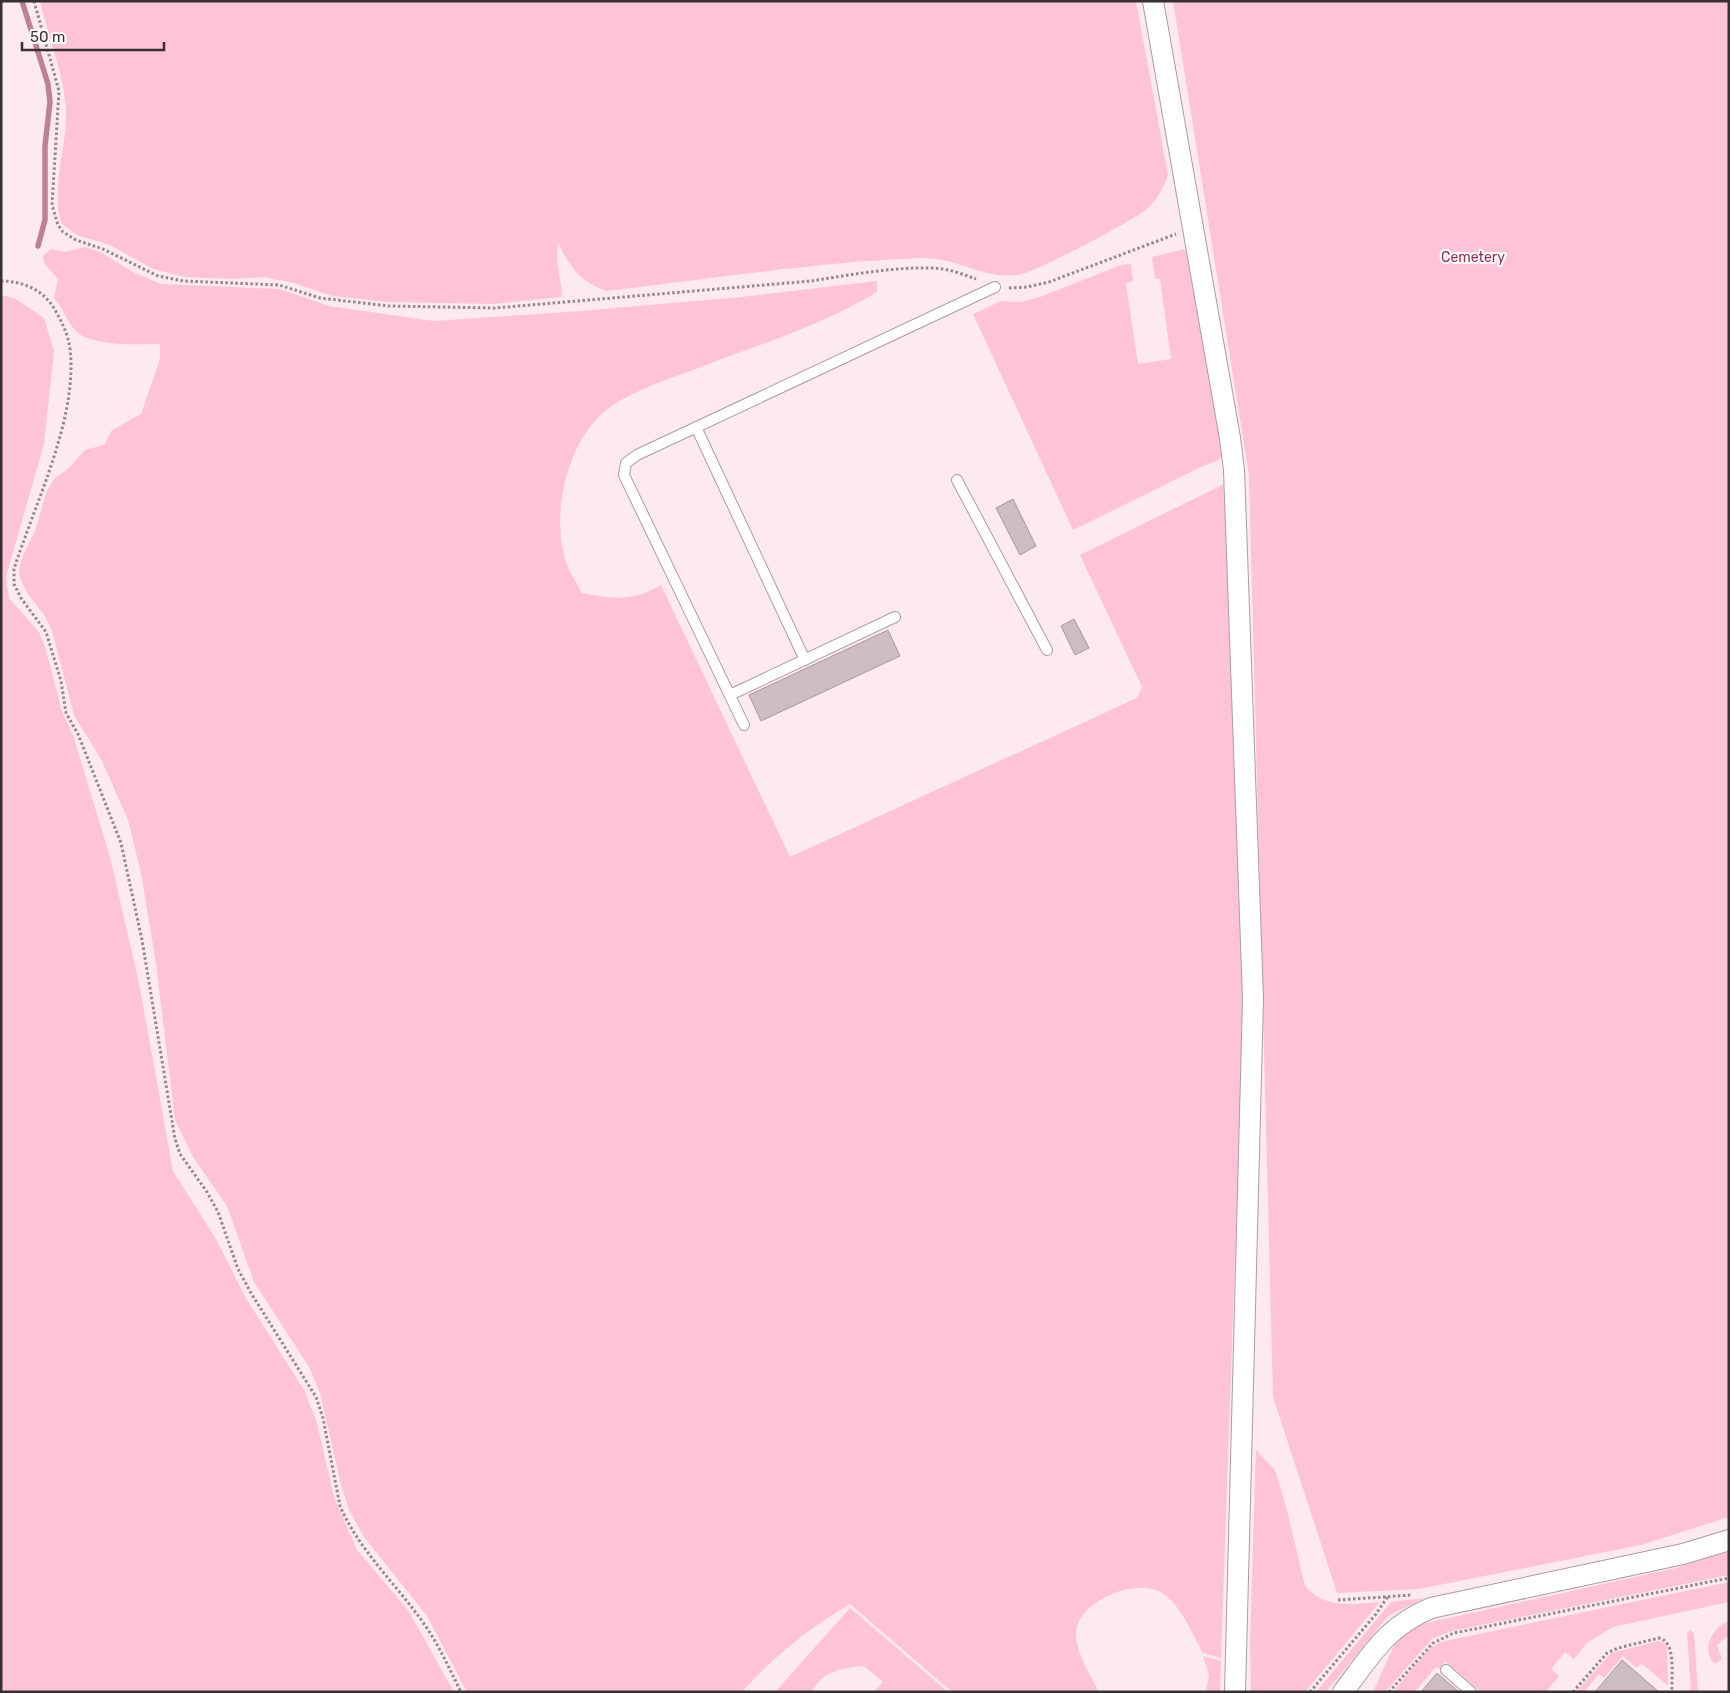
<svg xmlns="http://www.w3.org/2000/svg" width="1730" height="1693" font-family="Rubik,sans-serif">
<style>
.green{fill:#fec4d6}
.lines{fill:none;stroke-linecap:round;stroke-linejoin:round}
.stream{stroke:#be8095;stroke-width:5.5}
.building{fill:#cdbcc1;stroke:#a9999e}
.lane-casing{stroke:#ac9ca0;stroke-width:12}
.street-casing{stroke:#ac9ca0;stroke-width:22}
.path{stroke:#94888b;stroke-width:3;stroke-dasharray:2.5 2.5;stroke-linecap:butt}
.lane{stroke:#fff;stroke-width:10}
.street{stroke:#fff;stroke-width:20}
.labels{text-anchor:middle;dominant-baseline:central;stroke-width:4.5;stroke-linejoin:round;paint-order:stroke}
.park-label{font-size:14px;fill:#8f2e56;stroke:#fffbfc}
</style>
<rect width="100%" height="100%" fill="#fceaef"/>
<path class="green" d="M40,1H1136L1168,175C1164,187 1158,198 1149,207C1138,219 1034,273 1018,275C986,280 955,257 922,258C816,262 711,279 606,291C577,279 572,269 558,243L557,259L562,294L561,297L493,304L389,302L332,296L294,283L264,277L233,279L185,277L153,269L110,245L77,235L62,224C49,191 68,145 66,110C64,73 48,37 40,1Z
M1173,1H1729V1517L1641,1545L1419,1589L1337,1593L1273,1397L1249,475Z
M85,247L100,252L135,273L161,284L280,289L329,306L434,321L581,311L741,297L877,281V292C821,326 757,345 696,369C668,379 638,389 613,405C568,435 551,510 565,559C568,571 577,583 582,593C614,599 632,602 661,585L790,857L1137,698L1142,687L1080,555L1226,483L1244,1001L1221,1658L1203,1653C1192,1633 1181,1605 1162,1593C1137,1577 1079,1600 1076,1632C1074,1648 1091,1677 1099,1692H952L850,1604C808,1629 775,1655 742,1692H467L427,1616L364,1537L349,1510L341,1485L320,1393L309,1367L254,1282L227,1206L193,1157L175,1120L156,963L141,873L128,820L102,761L74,715L52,631L45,616L27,593L20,578L19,568L24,553L35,531L46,493L54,479L69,468L85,450L104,445L112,430L141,414L160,359V344C139,344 91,347 76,331C67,322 63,308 54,298L58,279L44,263L43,256L51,249L64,252Z
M1185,249L1211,364L1225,452C1221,462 1212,462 1203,466L1073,530L973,314L1001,301L1020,302L1040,297L1121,265L1131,264L1133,281L1126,283L1138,364L1171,359L1160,279H1155L1152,257Z
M1,295L14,298L44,318L54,351L44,444L6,577L9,598L39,632L46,650L62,712L73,735L110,857L139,983L173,1171L216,1239L244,1295L304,1390L317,1423L334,1497L357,1550L408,1610L454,1692H1Z
M1256,1450L1275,1470L1287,1510L1305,1586C1325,1609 1352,1604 1380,1602L1305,1692H1251L1250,1643Z
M1729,1551V1575L1452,1631L1432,1639L1385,1692H1373L1396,1641L1413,1626L1676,1568Z
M1729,1582V1602L1613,1627L1587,1643L1574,1659L1565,1652L1551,1669L1559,1676L1546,1692H1481L1445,1661L1439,1669L1436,1667L1415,1692H1393L1428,1650L1440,1642Z
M1424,1598L1388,1616L1326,1692H1316L1391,1602Z
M850,1608L948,1692H874L883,1682L864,1666C841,1668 824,1671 811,1692H775Z
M1729,1621L1728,1636L1717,1645L1722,1659L1715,1664C1700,1651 1713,1626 1729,1621Z
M1690,1630L1694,1633L1698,1692H1691L1687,1634Z
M1659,1641L1665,1643L1667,1647L1668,1686L1641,1663L1637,1668L1623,1656L1604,1678L1599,1674L1584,1692H1576L1611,1653Z
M1203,1656L1221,1661L1220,1692H1206L1209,1675Z"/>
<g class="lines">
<path class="stream" d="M22,1L48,84L50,102L45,146V220L38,246"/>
</g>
<path class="building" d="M1013,499L1036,546L1020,555L996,508Z
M1074,619L1089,648L1075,655L1061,626Z
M888,630L900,656L761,721L749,695Z
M1622,1660L1659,1692H1595Z
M1437,1673L1459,1692H1421Z"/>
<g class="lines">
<defs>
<path id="lane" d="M696,427L805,660
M957,480L1047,650
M730,695L895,617
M744,725L624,475L626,463L637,455L995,287
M1446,1670L1471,1692"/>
<path id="street" d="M1153,1L1230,438L1234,470L1253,999L1235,1692
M1343,1692C1372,1654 1386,1627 1431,1608L1683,1554L1729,1540"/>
</defs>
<use href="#lane" class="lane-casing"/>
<use href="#street" class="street-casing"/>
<path class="path" d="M34,1L59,91L52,205L58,225L63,232L76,240L103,249L158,276L183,281L279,285L320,298L389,306L495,308L811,281C850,275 892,267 931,268C947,268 962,274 976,279
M1,281C23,281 44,290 55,310C62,322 68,334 70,349C78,418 35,503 14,569V584L21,598L46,632L61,681L66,713L78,734L121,843L142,940L175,1139L180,1154L207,1192L218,1212L238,1269L251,1293L316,1397L323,1418L340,1506C359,1550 395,1583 422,1621C438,1643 449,1668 461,1692
M1009,288L1027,287L1049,282L1176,234
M1338,1600L1412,1595
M1310,1692L1376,1614L1388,1596
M1389,1692L1433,1643L1454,1633L1729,1578
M1573,1692L1607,1653L1618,1648L1659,1638C1677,1642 1671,1677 1672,1692"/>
<use href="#lane" class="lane"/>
<use href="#street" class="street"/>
</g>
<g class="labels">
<g class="park-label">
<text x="1473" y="257">Cemetery</text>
</g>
</g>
<rect width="1730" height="1693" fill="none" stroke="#363032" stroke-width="5"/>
<path d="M22 42v8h142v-8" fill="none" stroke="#363032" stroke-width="2.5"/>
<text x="30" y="42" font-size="15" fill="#363032" stroke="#fffbfc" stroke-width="4" paint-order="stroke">50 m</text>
</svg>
